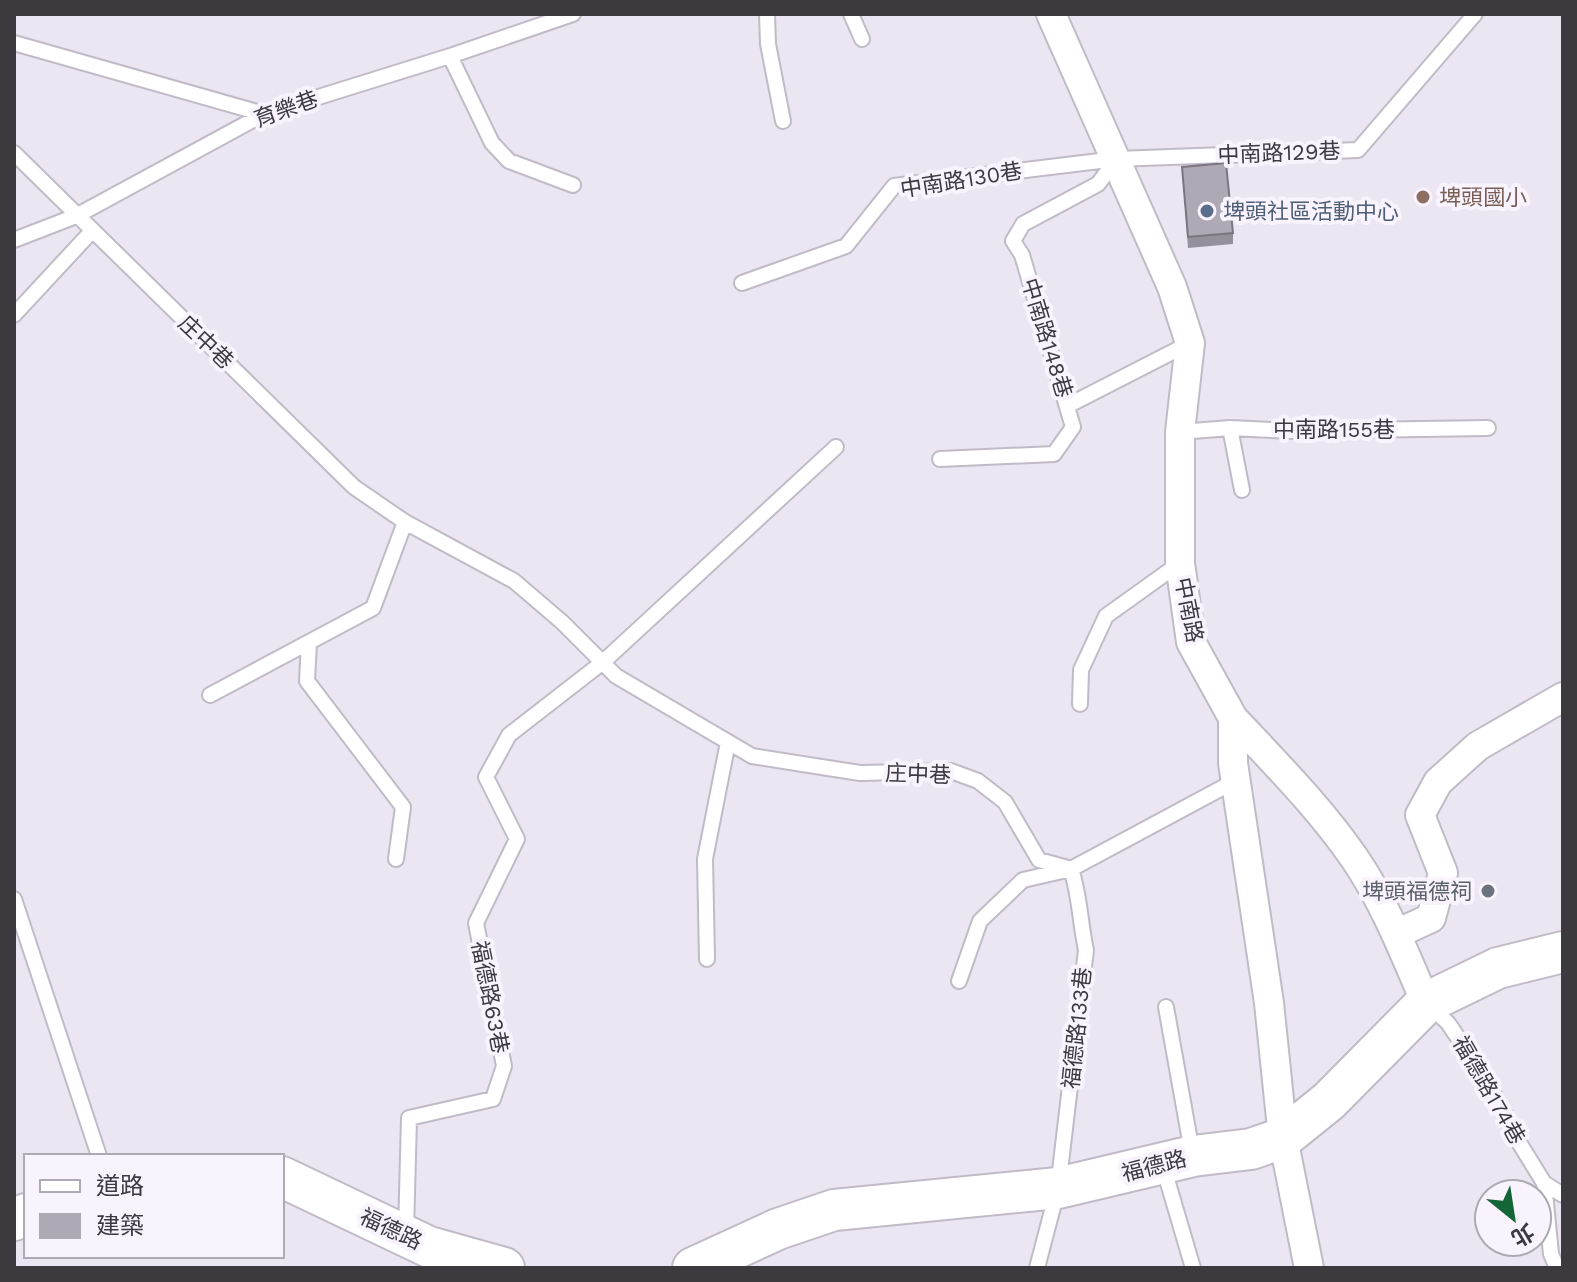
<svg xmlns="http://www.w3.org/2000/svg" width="1577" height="1282" font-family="'Work Sans','Noto Sans TC',sans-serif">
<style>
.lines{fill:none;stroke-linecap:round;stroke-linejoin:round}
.lane-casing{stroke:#c1bac7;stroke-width:18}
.street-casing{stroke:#c1bac7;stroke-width:32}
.secondary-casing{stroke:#c1bac7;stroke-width:44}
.lane{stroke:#fff;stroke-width:14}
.street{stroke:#fff;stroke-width:28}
.secondary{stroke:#fff;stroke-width:40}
.wall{fill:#96909c}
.building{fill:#afa8b5;stroke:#7a767f;stroke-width:2}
.education-dot{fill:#8d6e63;stroke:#f9f3fe;stroke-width:3}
.service-dot{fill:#5c6f8a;stroke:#f9f3fe;stroke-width:3}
.worship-dot{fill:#6b7280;stroke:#f9f3fe;stroke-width:3}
.labels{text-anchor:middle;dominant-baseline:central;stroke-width:8;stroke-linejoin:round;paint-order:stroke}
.street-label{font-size:22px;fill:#3d3a3f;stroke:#f9f3fe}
.education-label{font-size:22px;fill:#785e54;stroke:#f9f3fe;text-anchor:start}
.service-label{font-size:22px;fill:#4e5e75;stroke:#f9f3fe;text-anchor:start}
.worship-label{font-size:22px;fill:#5b616d;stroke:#f9f3fe;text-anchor:end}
</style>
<rect width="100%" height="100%" fill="#ece5f2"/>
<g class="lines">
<defs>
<path id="lane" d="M767,14L768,44L783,121
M851,14L862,39
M14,43L264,114
M450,56L492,143L509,161L573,185
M14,153L354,487L405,522L514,581L562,622L616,676L752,756L860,773L951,771L978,781L1005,802L1039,860L1071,869C1080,896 1080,923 1086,950L1058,1188L1037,1268
M14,240L76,216L264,114L450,56L573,14
M742,283L846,246L894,186L1116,159L1358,150L1475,14
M14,315L92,231
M1067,406L1190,343
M1230,428L1242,490
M1180,432L1230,428L1290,431L1488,428
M940,459L1054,454L1073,427L1022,255L1013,241L1023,224L1098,184L1116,160
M309,643L307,681L403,807L396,859
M210,695L373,608L405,522
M1080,704L1081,670L1106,616L1180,563
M14,899L99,1156
M707,959L705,859L728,742
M959,981L980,921L1023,880L1071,869L1235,781
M1429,1005L1448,1023L1486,1079L1520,1144L1544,1183L1563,1195
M1166,1007L1192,1152
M1163,1166L1193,1268
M1544,1183L1551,1254L1557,1268
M406,1232L409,1118L493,1099L504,1066L476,923L517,839L486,777L509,735L603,662L836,447"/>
<path id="street" d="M1051,14L1172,287L1190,343L1180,432V563L1191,642L1233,718V763L1269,1003L1283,1138L1309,1268
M1233,718C1275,763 1320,808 1355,859C1385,903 1405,955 1426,1003
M1396,934L1431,918L1443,873L1420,815L1438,782L1478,746L1563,697"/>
<path id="secondary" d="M282,1177L429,1247L504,1268
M14,1220L26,1214
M693,1268L778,1229L834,1210L1058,1188L1193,1156L1251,1149L1283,1138L1329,1101L1426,1003L1498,968L1563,952"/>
</defs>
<use href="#lane" class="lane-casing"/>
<use href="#street" class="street-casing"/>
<use href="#secondary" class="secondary-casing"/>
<use href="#lane" class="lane"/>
<use href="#street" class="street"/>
<use href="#secondary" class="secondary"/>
</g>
<path class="wall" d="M1182,167L1233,233V244L1188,248Z"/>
<path class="building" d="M1226,163L1233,233L1188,237L1182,167Z"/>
<circle class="education-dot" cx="1423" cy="197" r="8"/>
<circle class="service-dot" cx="1207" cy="211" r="8"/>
<circle class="worship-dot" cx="1488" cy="891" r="8"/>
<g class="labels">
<g class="street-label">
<text transform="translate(286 109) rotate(-20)">育樂巷</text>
<text transform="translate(1279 153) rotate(-2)">中南路129巷</text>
<text transform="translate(961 180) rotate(-9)">中南路130巷</text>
<text transform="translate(1047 338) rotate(73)">中南路148巷</text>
<text transform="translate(206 342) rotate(44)">庄中巷</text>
<text x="1334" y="429">中南路155巷</text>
<text transform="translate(1189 610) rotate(79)">中南路</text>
<text transform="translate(918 774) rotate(2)">庄中巷</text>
<text transform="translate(490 997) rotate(79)">福德路63巷</text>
<text transform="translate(1077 1028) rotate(-84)">福德路133巷</text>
<text transform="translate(1489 1090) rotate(60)">福德路174巷</text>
<text transform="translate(1154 1166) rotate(-14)">福德路</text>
<text transform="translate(391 1229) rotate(25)">福德路</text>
</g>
<g class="education-label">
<text x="1439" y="197">埤頭國小</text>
</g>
<g class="service-label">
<text x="1223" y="211">埤頭社區活動中心</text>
</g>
<g class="worship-label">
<text x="1472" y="891">埤頭福德祠</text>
</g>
</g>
<rect width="1577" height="1282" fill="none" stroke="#3d3a3f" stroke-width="32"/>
<rect x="24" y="1154" width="260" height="104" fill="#f9f3fe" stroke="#aea9b2" stroke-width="2"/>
<rect x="40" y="1180" width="40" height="12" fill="#ffffff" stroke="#aea9b2" stroke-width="2"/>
<text x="96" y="1194" font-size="24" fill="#3d3a3f">道路</text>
<rect x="40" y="1214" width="40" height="24" fill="#afa8b5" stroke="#aea9b2" stroke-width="2"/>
<text x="96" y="1234" font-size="24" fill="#3d3a3f">建築</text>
<g transform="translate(1513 1218) rotate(150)"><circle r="38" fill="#f9f3fe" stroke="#aea9b2" stroke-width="2"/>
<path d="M0-6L14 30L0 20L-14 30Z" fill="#156636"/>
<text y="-12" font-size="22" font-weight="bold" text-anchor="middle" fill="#3d3a3f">北</text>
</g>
</svg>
